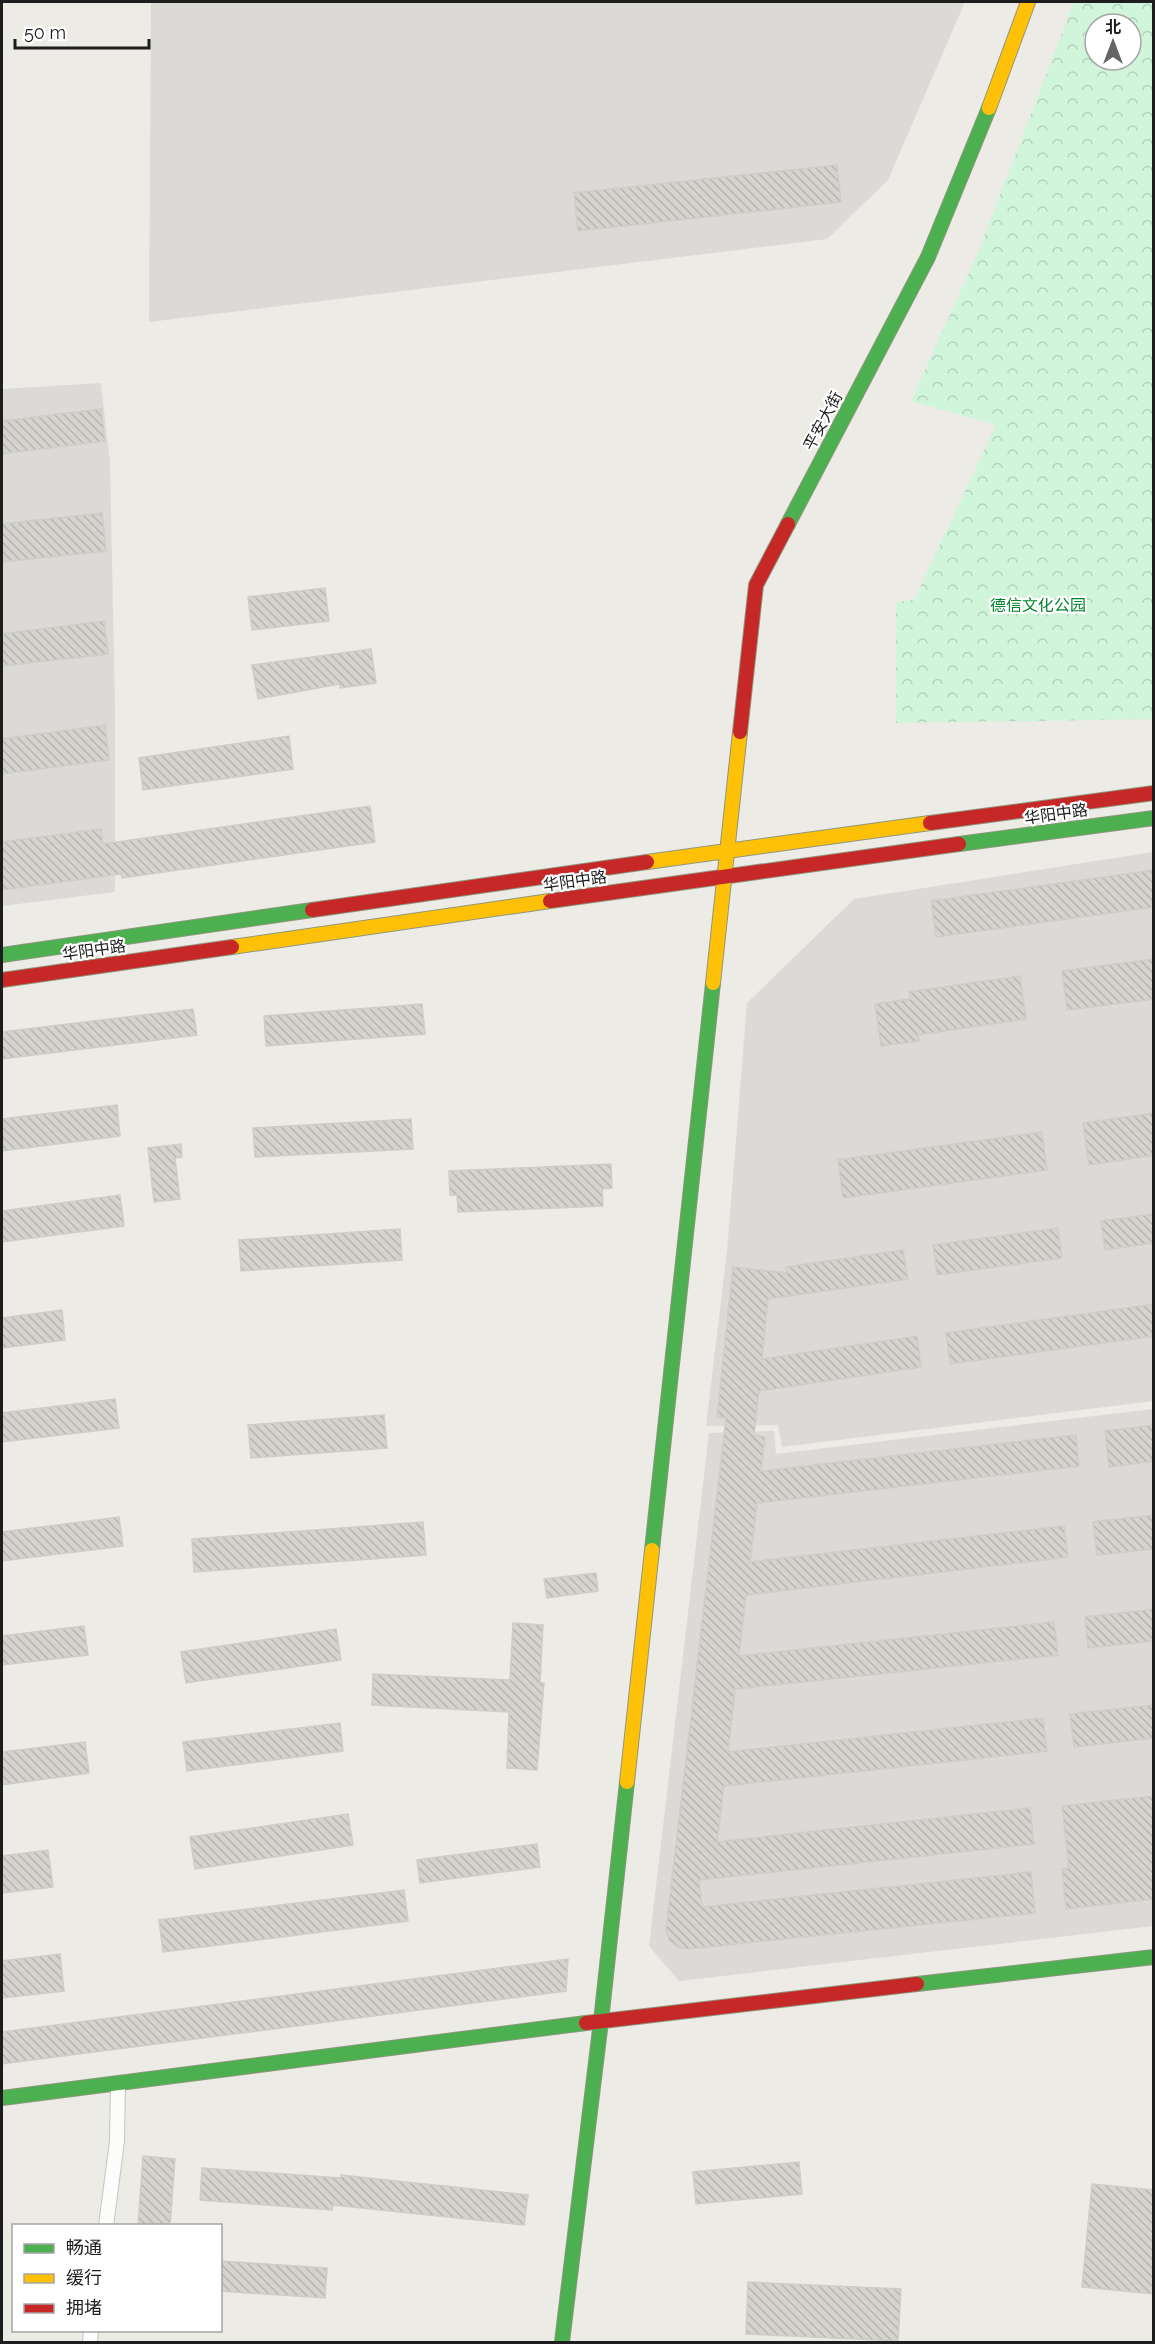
<svg xmlns="http://www.w3.org/2000/svg" width="1155" height="2344" font-family="Raleway,'Noto Sans SC',sans-serif">
<style>
.residential{fill:#dbdad7}
.park{fill:url(#park-crowns);fill-rule:evenodd}
.building{fill:url(#building-back-hatch);stroke:#cfcdc7;stroke-width:1.5}
.lines{fill:none;stroke-linecap:round;stroke-linejoin:round}
.street-casing{stroke:#c4c4c1;stroke-width:16}
.fast-casing{stroke:#8e977c;stroke-width:16}
.slow-casing{stroke:#8e977c;stroke-width:16}
.jam-casing{stroke:#8e977c;stroke-width:16}
.street{stroke:#fcfcfb;stroke-width:14}
.fast{stroke:#4caf50;stroke-width:14}
.slow{stroke:#ffc107;stroke-width:14}
.jam{stroke:#c62828;stroke-width:14}
.labels{text-anchor:middle;dominant-baseline:central;stroke-width:4.5;stroke-linejoin:round;paint-order:stroke}
.street-label{font-size:16px;fill:#1d1d1d;stroke:#fff}
.park-label{font-size:16px;fill:#04832f;stroke:#fff}
</style>
<defs>
<pattern id="park-crowns" width="20" height="18" patternUnits="userSpaceOnUse" patternTransform="scale(1.5)"><rect width="20" height="18" fill="#d1f5db"/><path d="M2 6a3 3 0 1 1 6 0M12 15a3 3 0 1 1 6 0" fill="none" stroke="#b3d2bc"/></pattern>
<pattern id="building-back-hatch" width="6" height="6" patternUnits="userSpaceOnUse" patternTransform="scale(1.5)"><rect width="6" height="6" fill="#d4d3cd"/><path d="M-1 5l2 2M0 0l6 6M5-1l2 2" fill="none" stroke="#b6b5b0"/></pattern>
</defs>
<rect width="100%" height="100%" fill="#ecebe5"/>
<path class="residential" d="M151,2H965L888,180L827,239L149,322Z
M101,383L110,463L115,707V892L2,906V389Z
M1153,852V1401L782,1447L778,1425L706,1426L727,1251L747,1003L854,899Z
M1153,1409V1926L679,1981L649,1946L709,1433L774,1431L776,1454Z"/>
<path class="park" d="M1074,2H1153V719L896,723V602L914,600L996,425L911,401L976,257ZM1095,24H1131V60H1095Z"/>
<path class="building" d="M837,165L841,202L578,231L574,193Z
M101,409L105,441L2,454V421Z
M102,513L106,551L2,562V524Z
M325,588L329,621L252,630L248,597Z
M104,621L108,654L2,666V634Z
M371,649L376,683L340,688V684L258,699L252,665Z
M105,725L109,760L2,774V739Z
M289,736L293,769L143,790L139,758Z
M370,806L375,842L122,878L121,874L2,890V842L101,829L103,844Z
M1154,870V907L936,937L931,901Z
M1154,959V999L1067,1010L1062,971Z
M1020,976L1026,1019L918,1035L919,1041L881,1046L875,1004L910,999L909,992Z
M422,1004L425,1034L266,1046L264,1016Z
M193,1009L197,1035L2,1059V1032Z
M117,1105L120,1136L2,1151V1119Z
M1154,1113V1155L1089,1165L1083,1123Z
M411,1119L413,1149L255,1157L253,1128Z
M1042,1132L1047,1170L843,1198L838,1160Z
M181,1144L182,1157L175,1158L180,1199L154,1202L148,1148Z
M611,1164L612,1188L602,1189L603,1206L458,1212L457,1195H450L449,1171Z
M120,1195L124,1226L2,1242V1211Z
M1154,1214V1243L1105,1250L1101,1221Z
M1058,1228L1062,1258L937,1275L933,1245Z
M400,1229L402,1260L241,1271L239,1240Z
M903,1250L908,1279L768,1299L762,1359L917,1336L921,1367L759,1391L754,1435L765,1437L761,1471L1076,1435L1079,1466L757,1503L750,1562L1064,1526L1068,1557L746,1595L739,1656L1054,1622L1058,1655L735,1689L728,1752L1043,1718L1047,1751L724,1786L717,1842L1030,1808L1034,1844L699,1880L702,1907L1031,1872L1035,1913L688,1949L678,1947L669,1940L666,1930L726,1418L717,1417L733,1267L787,1273L786,1267Z
M1154,1304V1336L950,1364L946,1333Z
M62,1310L65,1340L2,1348V1318Z
M115,1399L119,1428L2,1442V1413Z
M384,1415L387,1448L251,1458L248,1425Z
M1154,1425V1461L1109,1467L1105,1431Z
M1154,1515V1549L1097,1555L1093,1522Z
M119,1517L123,1546L2,1561V1532Z
M423,1522L426,1555L194,1572L192,1539Z
M596,1573L598,1591L547,1598L544,1579Z
M1154,1609V1641L1088,1648L1085,1617Z
M513,1623L543,1625L540,1683H544L537,1770L507,1768L509,1712L372,1705L373,1674L510,1680Z
M84,1626L88,1655L2,1665V1636Z
M336,1629L341,1660L186,1683L181,1652Z
M1154,1705V1738L1074,1747L1070,1714Z
M340,1723L343,1751L187,1771L183,1742Z
M85,1742L89,1773L2,1785V1752Z
M1154,1796V1899L1066,1909L1062,1869L1069,1868L1062,1806Z
M348,1814L353,1845L195,1869L190,1837Z
M537,1844L540,1867L420,1883L417,1860Z
M48,1850L53,1887L2,1893V1856Z
M404,1890L408,1921L163,1952L159,1920Z
M60,1954L64,1991L2,1998V1961Z
M568,1959L566,1991L2,2064V2032Z
M143,2156L175,2159L170,2226H138Z
M799,2162L802,2194L696,2204L693,2172Z
M202,2168L341,2178V2175L528,2195L524,2225L333,2205L332,2210L200,2200Z
M1092,2184L1154,2190V2294L1082,2287Z
M220,2261L327,2268L325,2298L220,2291Z
M748,2282L901,2289L898,2341L746,2334Z"/>
<g class="lines">
<defs>
<path id="street" d="M106,2226L117,2141L118,2083
M90,2342L91,2330"/>
<path id="fast" d="M788,524L928,257L989,108
M959,844L1154,818
M2,955L312,910
M652,1550L713,983
M917,1984L1154,1957
M2,2098L586,2023
M562,2342L601,2021L627,1782"/>
<path id="slow" d="M989,108L1028,2
M647,862L930,823
M232,947L550,901
M713,983L740,732
M627,1782L652,1550"/>
<path id="jam" d="M740,732L756,585L788,524
M930,823L1154,793
M550,901L959,844
M312,910L647,862
M2,980L232,947
M586,2023L917,1984"/>
</defs>
<use href="#street" class="street-casing"/>
<use href="#fast" class="fast-casing"/>
<use href="#slow" class="slow-casing"/>
<use href="#jam" class="jam-casing"/>
<use href="#street" class="street"/>
<use href="#fast" class="fast"/>
<use href="#slow" class="slow"/>
<use href="#jam" class="jam"/>
</g>
<g class="labels">
<g class="street-label">
<text transform="translate(823 421) rotate(-62)">平安大街</text>
<text transform="translate(1056 814) rotate(-8)">华阳中路</text>
<text transform="translate(575 881) rotate(-8)">华阳中路</text>
<text transform="translate(94 950) rotate(-8)">华阳中路</text>
</g>
<g class="park-label">
<text x="1038" y="605">德信文化公园</text>
</g>
</g>
<rect width="1155" height="2344" fill="none" stroke="#1d1d1d" stroke-width="6"/>
<rect x="12" y="2224" width="210" height="108" fill="#ffffff" stroke="#a5a5a5" stroke-width="1.5"/>
<rect x="24" y="2244" width="30" height="9" fill="#4caf50" stroke="#a5a5a5" stroke-width="1.5"/>
<text x="66" y="2254" font-size="18" fill="#1d1d1d">畅通</text>
<rect x="24" y="2274" width="30" height="9" fill="#ffc107" stroke="#a5a5a5" stroke-width="1.5"/>
<text x="66" y="2284" font-size="18" fill="#1d1d1d">缓行</text>
<rect x="24" y="2304" width="30" height="9" fill="#c62828" stroke="#a5a5a5" stroke-width="1.5"/>
<text x="66" y="2314" font-size="18" fill="#1d1d1d">拥堵</text>
<g transform="translate(1113 42)"><circle r="28" fill="#ffffff" stroke="#a5a5a5" stroke-width="1.5"/>
<path d="M0-4.5L10 22L0 15L-10 22Z" fill="#656563"/>
<text y="-9" font-size="16" font-weight="bold" text-anchor="middle" fill="#1d1d1d">北</text>
</g>
<path d="M15 39v9h134v-9" fill="none" stroke="#1d1d1d" stroke-width="3"/>
<text x="24" y="39" font-size="18" fill="#1d1d1d" stroke="#ffffff" stroke-width="4.5" paint-order="stroke">50 m</text>
</svg>
